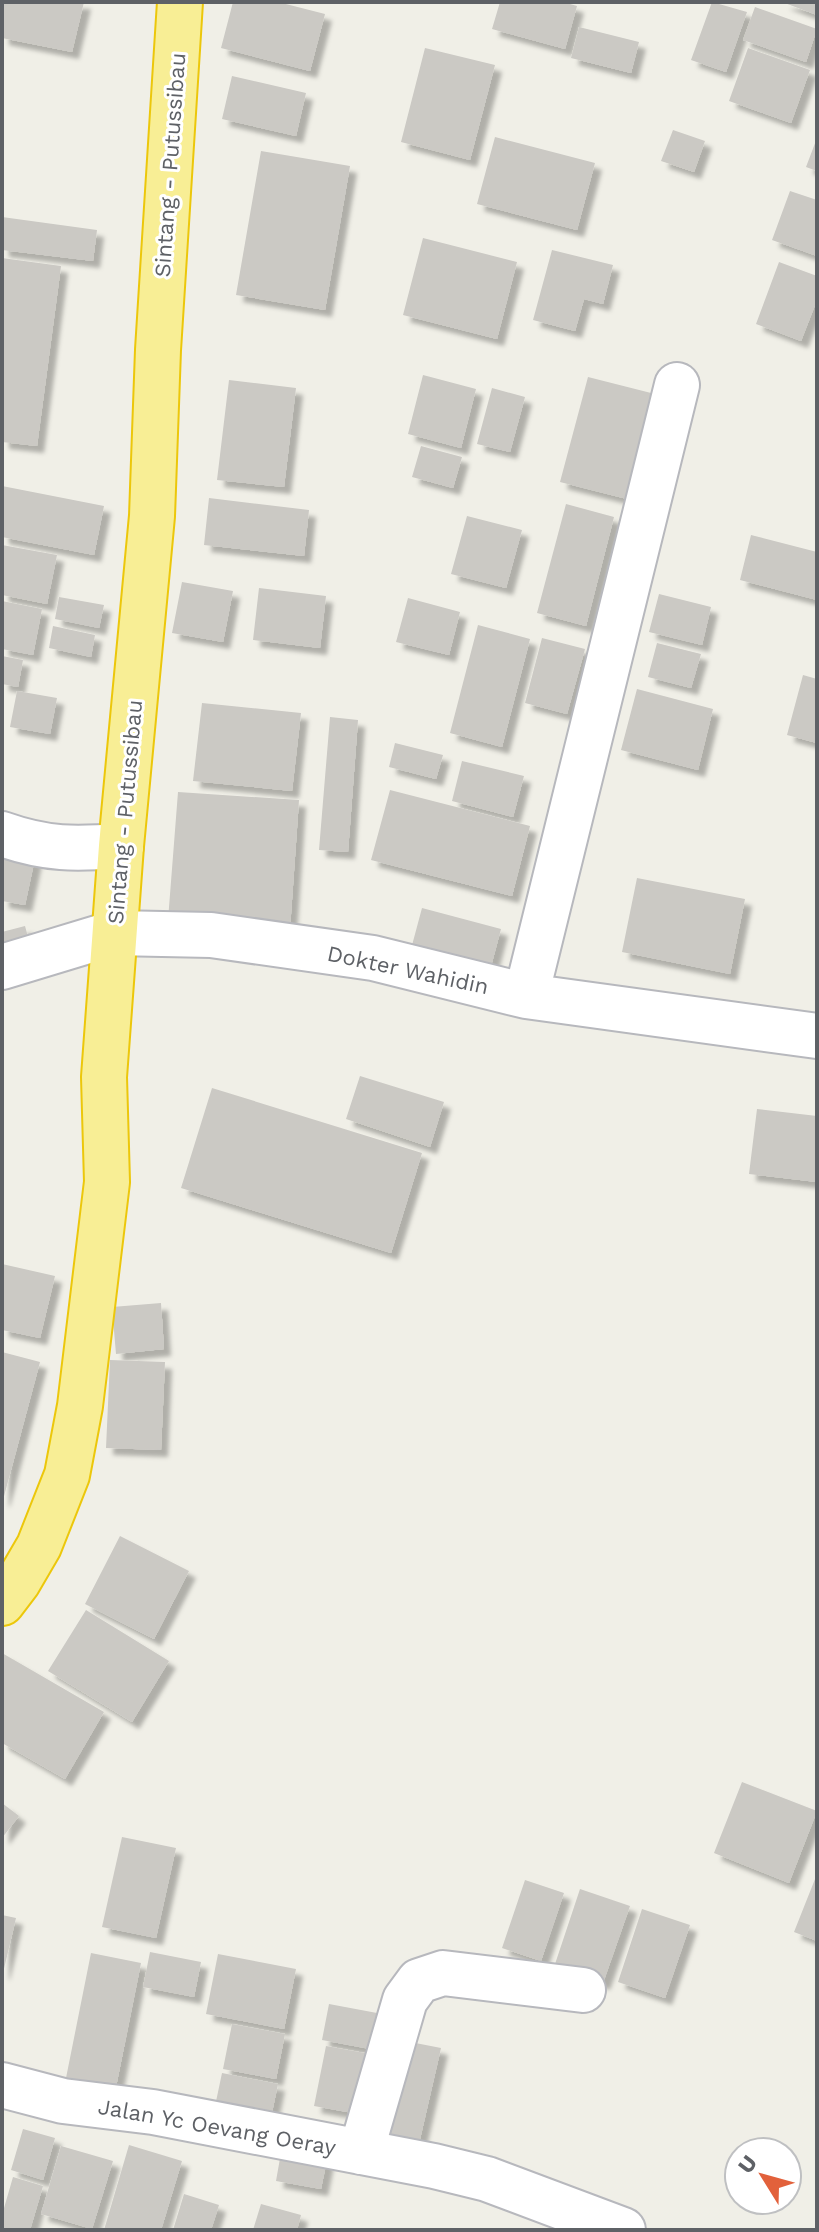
<svg xmlns="http://www.w3.org/2000/svg" width="819" height="2232" font-family="'Work Sans',sans-serif">
<style>
.building{fill:#cbc9c4;filter:url(#shadow)}
.lines{fill:none;stroke-linecap:round;stroke-linejoin:round}
.minor-casing{stroke:#b7b8bd;stroke-width:48}
.highway-casing{stroke:#ecc70b;stroke-width:48}
.minor{stroke:#fff;stroke-width:44}
.highway{stroke:#f8ee95;stroke-width:44}
.labels{text-anchor:middle;dominant-baseline:central;stroke-width:6;stroke-linejoin:round;paint-order:stroke}
.street-label{font-size:22px;fill:#5e6166;stroke:#fff}
</style>
<defs>
<filter id="shadow"><feDropShadow dx="7" dy="7" stdDeviation="2" flood-color="#0004"/></filter>
</defs>
<rect width="100%" height="100%" fill="#f0efe7"/>
<path class="building" d="M2,2H84L72,52L2,38Z
M233,2H278L325,14L310,71L221,48Z
M500,2H563L577,6L565,49L492,29Z
M712,2L747,12L726,72L691,60Z
M782,2H817V15Z
M755,7L817,29L806,62L743,40Z
M579,27L639,42L631,73L571,58Z
M425,48L495,65L470,160L401,142Z
M748,48L810,70L791,123L729,101Z
M232,76L306,93L296,136L222,119Z
M673,130L705,141L694,172L661,161Z
M495,137L595,163L577,230L477,204Z
M817,138V171L806,167Z
M261,151L350,166L325,310L236,295Z
M790,191L817,200V256L772,240Z
M2,217L97,230L93,261L2,250Z
M423,238L517,262L497,339L403,315Z
M552,250L613,265L603,304L584,299L575,331L533,320Z
M2,258L61,266L37,446L2,442Z
M779,262L817,276V300L801,341L756,324Z
M423,375L476,389L461,448L408,434Z
M588,377L655,394L627,499L560,482Z
M229,380L296,388L284,487L217,480Z
M492,388L525,397L510,452L477,444Z
M421,446L462,457L453,488L412,477Z
M2,486L104,506L94,555L2,537Z
M209,498L309,510L304,556L204,545Z
M566,504L614,517L586,626L537,613Z
M467,516L522,530L506,588L451,574Z
M751,535L817,552V600L740,580Z
M2,545L57,555L47,604L2,595Z
M182,582L233,591L223,642L172,633Z
M259,588L326,596L320,648L253,640Z
M659,594L711,607L702,645L649,632Z
M59,597L104,605L99,628L55,619Z
M408,598L460,612L449,655L396,642Z
M2,601L42,609L33,655L2,649Z
M478,625L530,639L502,747L450,733Z
M53,626L95,635L91,657L49,648Z
M542,638L585,649L567,714L525,703Z
M657,643L701,654L691,688L648,677Z
M2,656L23,660L18,687L2,684Z
M803,675L817,679V743L787,735Z
M637,689L713,709L698,770L621,750Z
M17,691L57,698L50,734L10,727Z
M202,703L301,713L292,791L193,781Z
M330,717L358,720L348,852L319,850Z
M395,743L443,755L436,779L389,767Z
M462,761L524,776L513,817L452,801Z
M390,790L530,826L512,896L371,860Z
M178,792L299,800L290,929L168,920Z
M2,847L36,854L25,905L2,901Z
M637,878L745,899L730,974L622,952Z
M422,908L501,929L490,970L411,949Z
M25,926L31,948L2,955V932Z
M360,1076L444,1102L430,1147L346,1119Z
M212,1088L422,1153L391,1253L181,1188Z
M757,1109L817,1116V1182L749,1174Z
M2,1264L55,1276L40,1338L2,1330Z
M161,1303L164,1349L116,1354L112,1307Z
M2,1352L40,1362L3,1500H2Z
M110,1360L165,1362L161,1450L106,1448Z
M120,1536L189,1571L154,1639L85,1604Z
M86,1610L169,1661L132,1722L48,1671Z
M2,1653L104,1712L65,1779L2,1743Z
M742,1782L817,1811L789,1883L714,1853Z
M2,1803L19,1816L2,1838Z
M122,1837L176,1848L156,1938L102,1927Z
M817,1874V1941L794,1932Z
M525,1880L564,1893L541,1961L502,1948Z
M580,1889L630,1906L603,1983L554,1967Z
M642,1909L690,1925L665,1998L618,1982Z
M2,1915L16,1918L3,1973H2Z
M150,1952L201,1962L194,1997L143,1987Z
M91,1953L141,1963L116,2087L66,2078Z
M218,1954L296,1969L284,2029L206,2014Z
M329,2004L377,2013L370,2049L322,2040Z
M232,2024L285,2034L276,2079L223,2069Z
M400,2040L441,2048L418,2148L378,2139Z
M326,2046L370,2054L358,2114L314,2106Z
M222,2073L278,2084L270,2122L214,2111Z
M23,2129L55,2138L43,2180L11,2170Z
M129,2145L182,2161L161,2230H104Z
M61,2146L113,2161L92,2229L41,2214Z
M282,2147L328,2155L321,2189L276,2181Z
M13,2177L43,2186L30,2230L2,2228V2215Z
M184,2194L219,2205L211,2230H173Z
M261,2204L301,2215L297,2230H253Z"/>
<g class="lines">
<defs>
<path id="minor" d="M2,834C47,850 75,849 121,846
M2,967L114,933L211,935L373,958L526,996L817,1036
M526,996L677,385
M2,2085L63,2101L153,2112L434,2166L487,2179L623,2230
M361,2152L405,2000L419,1981L443,1973L583,1990"/>
<path id="highway" d="M2,1603L18,1582L39,1546L67,1475L80,1406L107,1182L104,1077L121,846L152,516L158,350L180,2"/>
</defs>
<use href="#minor" class="minor-casing"/>
<use href="#highway" class="highway-casing"/>
<use href="#minor" class="minor"/>
<use href="#highway" class="highway"/>
</g>
<g class="labels">
<g class="street-label">
<text transform="translate(170 165) rotate(-86)">Sintang - Putussibau</text>
<text transform="translate(125 812) rotate(-85)">Sintang - Putussibau</text>
<text transform="translate(408 970) rotate(12)">Dokter Wahidin</text>
<text transform="translate(217 2127) rotate(10)">Jalan Yc Oevang Oeray</text>
</g>
</g>
<rect width="819" height="2232" fill="none" stroke="#5e6166" stroke-width="8"/>
<g transform="translate(763 2176) rotate(307)"><circle r="38" fill="#ffffff" stroke="#bfc0c2" stroke-width="2"/>
<path d="M0-6L14 30L0 20L-14 30Z" fill="#e2613b"/>
<text y="-12" font-size="22" font-weight="bold" text-anchor="middle" fill="#5e6166">U</text>
</g>
</svg>
